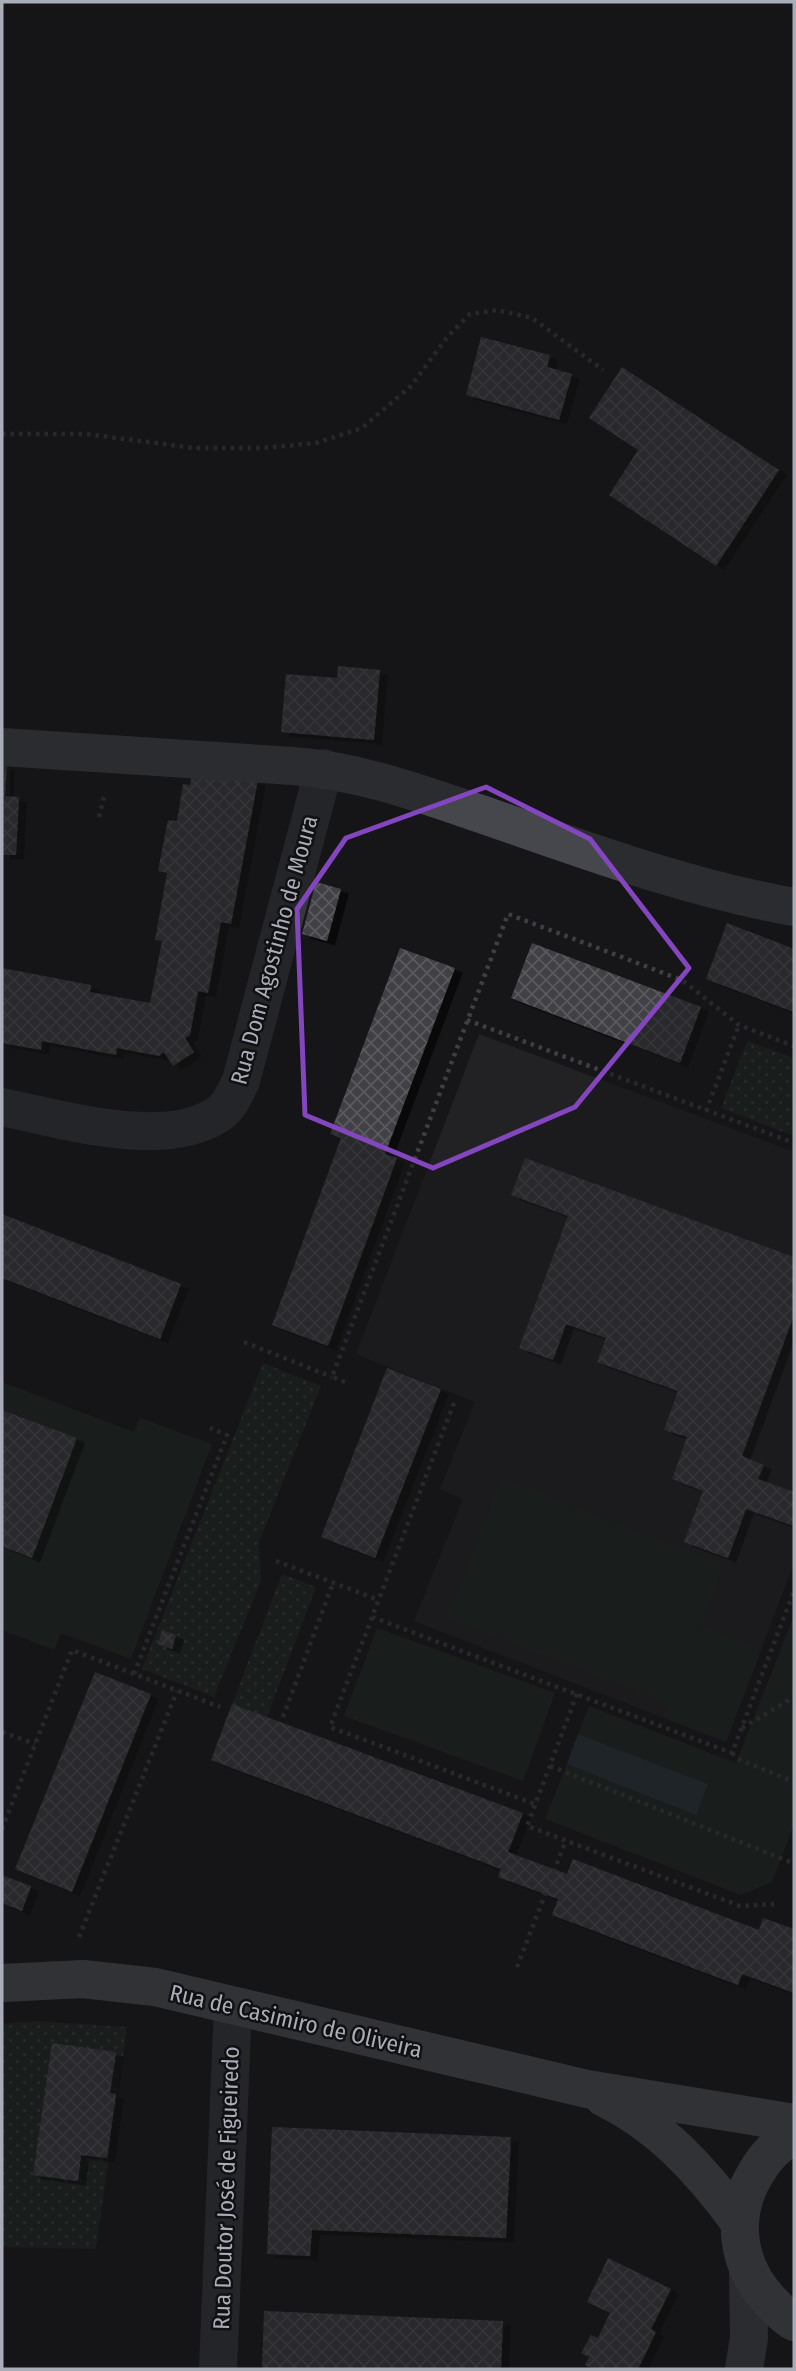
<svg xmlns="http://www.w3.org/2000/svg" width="796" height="2371" font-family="'Fira Sans Condensed',sans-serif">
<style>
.built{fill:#222225}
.park{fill:#1e261f}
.garden{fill:url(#garden-dots)}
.water{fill:#2c353c}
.building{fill:url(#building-cross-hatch);filter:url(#shadow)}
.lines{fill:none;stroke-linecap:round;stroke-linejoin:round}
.path{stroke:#3d3f44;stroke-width:4.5;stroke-dasharray:3.5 5;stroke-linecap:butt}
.street{stroke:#37383d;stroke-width:38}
.secondary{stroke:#45474d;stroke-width:38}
.primary{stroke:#53555c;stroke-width:38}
.marked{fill:none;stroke:#8446be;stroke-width:5;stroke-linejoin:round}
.labels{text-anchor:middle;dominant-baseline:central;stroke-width:5;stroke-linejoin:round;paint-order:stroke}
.street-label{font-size:23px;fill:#a8adb8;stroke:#111113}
</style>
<defs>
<pattern id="garden-dots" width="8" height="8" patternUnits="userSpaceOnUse" patternTransform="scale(1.75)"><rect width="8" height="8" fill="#1e261f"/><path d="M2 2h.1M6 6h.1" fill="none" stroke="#3c433d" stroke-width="1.8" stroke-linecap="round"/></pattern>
<pattern id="building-cross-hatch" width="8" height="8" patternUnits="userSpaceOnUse" patternTransform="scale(1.75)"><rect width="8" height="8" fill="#404145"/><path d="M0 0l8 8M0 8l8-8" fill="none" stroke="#595a5e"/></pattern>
<filter id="shadow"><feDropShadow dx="8" dy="4.5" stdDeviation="0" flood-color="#0009"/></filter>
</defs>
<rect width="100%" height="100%" fill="#161618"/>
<path class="built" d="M479,1034L794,1152V1563L726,1742L414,1621L463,1499L440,1489L475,1402L356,1354Z"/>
<path class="park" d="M2,1382L134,1432L140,1418L212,1444L131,1659L61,1633L54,1650L2,1630V1546L32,1557L77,1438L2,1410Z
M502,1478L724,1564L701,1625L754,1645L751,1653L759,1656L726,1742L664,1718L669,1704L447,1619Z
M794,1615V1824L772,1882L741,1895L545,1819L567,1764L696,1814L708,1784L578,1734L589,1706L736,1763Z
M377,1628L555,1693L523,1781L344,1716Z"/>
<path class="garden" d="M747,1041L794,1058V1136L721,1108Z
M263,1363L321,1386L259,1542L261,1581L214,1697L142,1669Z
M282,1574L316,1587L267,1717L232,1704Z
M34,2021L127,2027L96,2249L2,2247V2024Z"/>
<path class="water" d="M578,1734L708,1784L696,1815L567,1764Z"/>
<path class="building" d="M481,337L550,355L547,367L572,374L559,420L466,395Z
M622,367L779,470L716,566L609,495L638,450L589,418Z
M338,666L380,670L374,740L281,732L286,674L337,678Z
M2,766H7L5,796L19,797L16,855H2Z
M193,769L258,780L231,924L221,922L208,993L198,991L190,1035L185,1038L194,1052L173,1066L164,1052L159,1056L117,1048L116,1055L42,1041L41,1050L2,1043V968L91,985L90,992L150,1003L162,941L155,940L167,873L158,871L168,820L177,821L183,784L190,785Z
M316,882L341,889L327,941L302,934Z
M727,923L794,949V1012L706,979Z
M532,943L701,1007L680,1063L511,998Z
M400,948L455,968L385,1154L397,1158L328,1346L272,1325L341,1138L330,1134Z
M525,1158L794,1257V1315L742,1456L764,1465L758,1479L794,1492V1526L746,1509L728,1558L684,1542L703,1491L672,1479L687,1437L664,1430L678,1391L597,1362L606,1338L566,1324L553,1360L519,1348L568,1216L511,1195Z
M2,1214L181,1284L160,1339L2,1278Z
M387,1368L441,1389L375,1558L321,1537Z
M2,1410L77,1438L32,1558L2,1546Z
M162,1630L176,1635L172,1649L158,1644Z
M95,1672L151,1694L72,1892L15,1869Z
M232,1704L523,1813L508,1852L567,1874L573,1859L759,1930L763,1918L794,1929V1993L742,1974L738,1985L552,1915L558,1899L498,1877L501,1869L211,1760Z
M2,1875L31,1886L22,1911L2,1903Z
M52,2043L116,2052L110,2093L116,2094L107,2158L81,2155L78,2181L33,2175Z
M272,2127L511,2137L506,2238L312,2230L310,2256L267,2254Z
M608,2258L671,2289L651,2329L656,2332L638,2369H594L585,2365L589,2357L581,2353L591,2335L598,2338L610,2313L587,2302Z
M264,2311L503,2321L501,2369H262Z"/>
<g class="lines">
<path class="path" d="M2,434H86L194,448H262L316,443L362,428L411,386L448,336L470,314L497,310L532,318L603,370
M99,817L105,792
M467,1020L794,1143
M706,1111L739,1025
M244,1342L332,1377
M345,1382L332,1377L508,914L682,980L739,1025L794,1046
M454,1403L330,1727L535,1804
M276,1561L379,1600
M372,1617L732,1753L794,1591
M134,1674L227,1435L210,1428
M577,1694L527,1826L740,1906L774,1904
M283,1717L333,1583
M742,1728L794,1697
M2,1732L35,1744
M732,1753L738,1759L794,1782
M550,1766L790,1862
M2,1829L72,1650L220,1707
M79,1937L177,1691
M517,1967L566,1840"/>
<path class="street" d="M2,1107C60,1119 164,1150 217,1115C229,1108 235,1093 241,1081L324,768
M218,2369L233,2006"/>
<path class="secondary" d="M2,747L293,766C358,771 416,792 478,813C582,849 686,888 794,907
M744,2369L749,2338L748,2270"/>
<path class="primary" d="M2,1983L83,1979L155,1987L587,2089L794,2123
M604,2098C660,2125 703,2172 739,2222
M794,2136C778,2143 764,2158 756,2173C730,2215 736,2265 770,2301C778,2309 785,2317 794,2322"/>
</g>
<path d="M0 0H796V2371H0ZM486,787L590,839L689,968L575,1107L433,1168L305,1115L297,909L346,838Z" fill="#161618" fill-opacity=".55" fill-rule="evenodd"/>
<path class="marked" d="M486,787L590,839L689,968L575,1107L433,1168L305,1115L297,909L346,838Z"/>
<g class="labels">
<g class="street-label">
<text transform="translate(274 950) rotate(-75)">Rua Dom Agostinho de Moura</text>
<text transform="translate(296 2021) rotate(13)">Rua de Casimiro de Oliveira</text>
<text transform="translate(226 2188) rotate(-88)">Rua Doutor José de Figueiredo</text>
</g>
</g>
<rect width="796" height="2371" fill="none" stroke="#a8adb8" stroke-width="7"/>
</svg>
